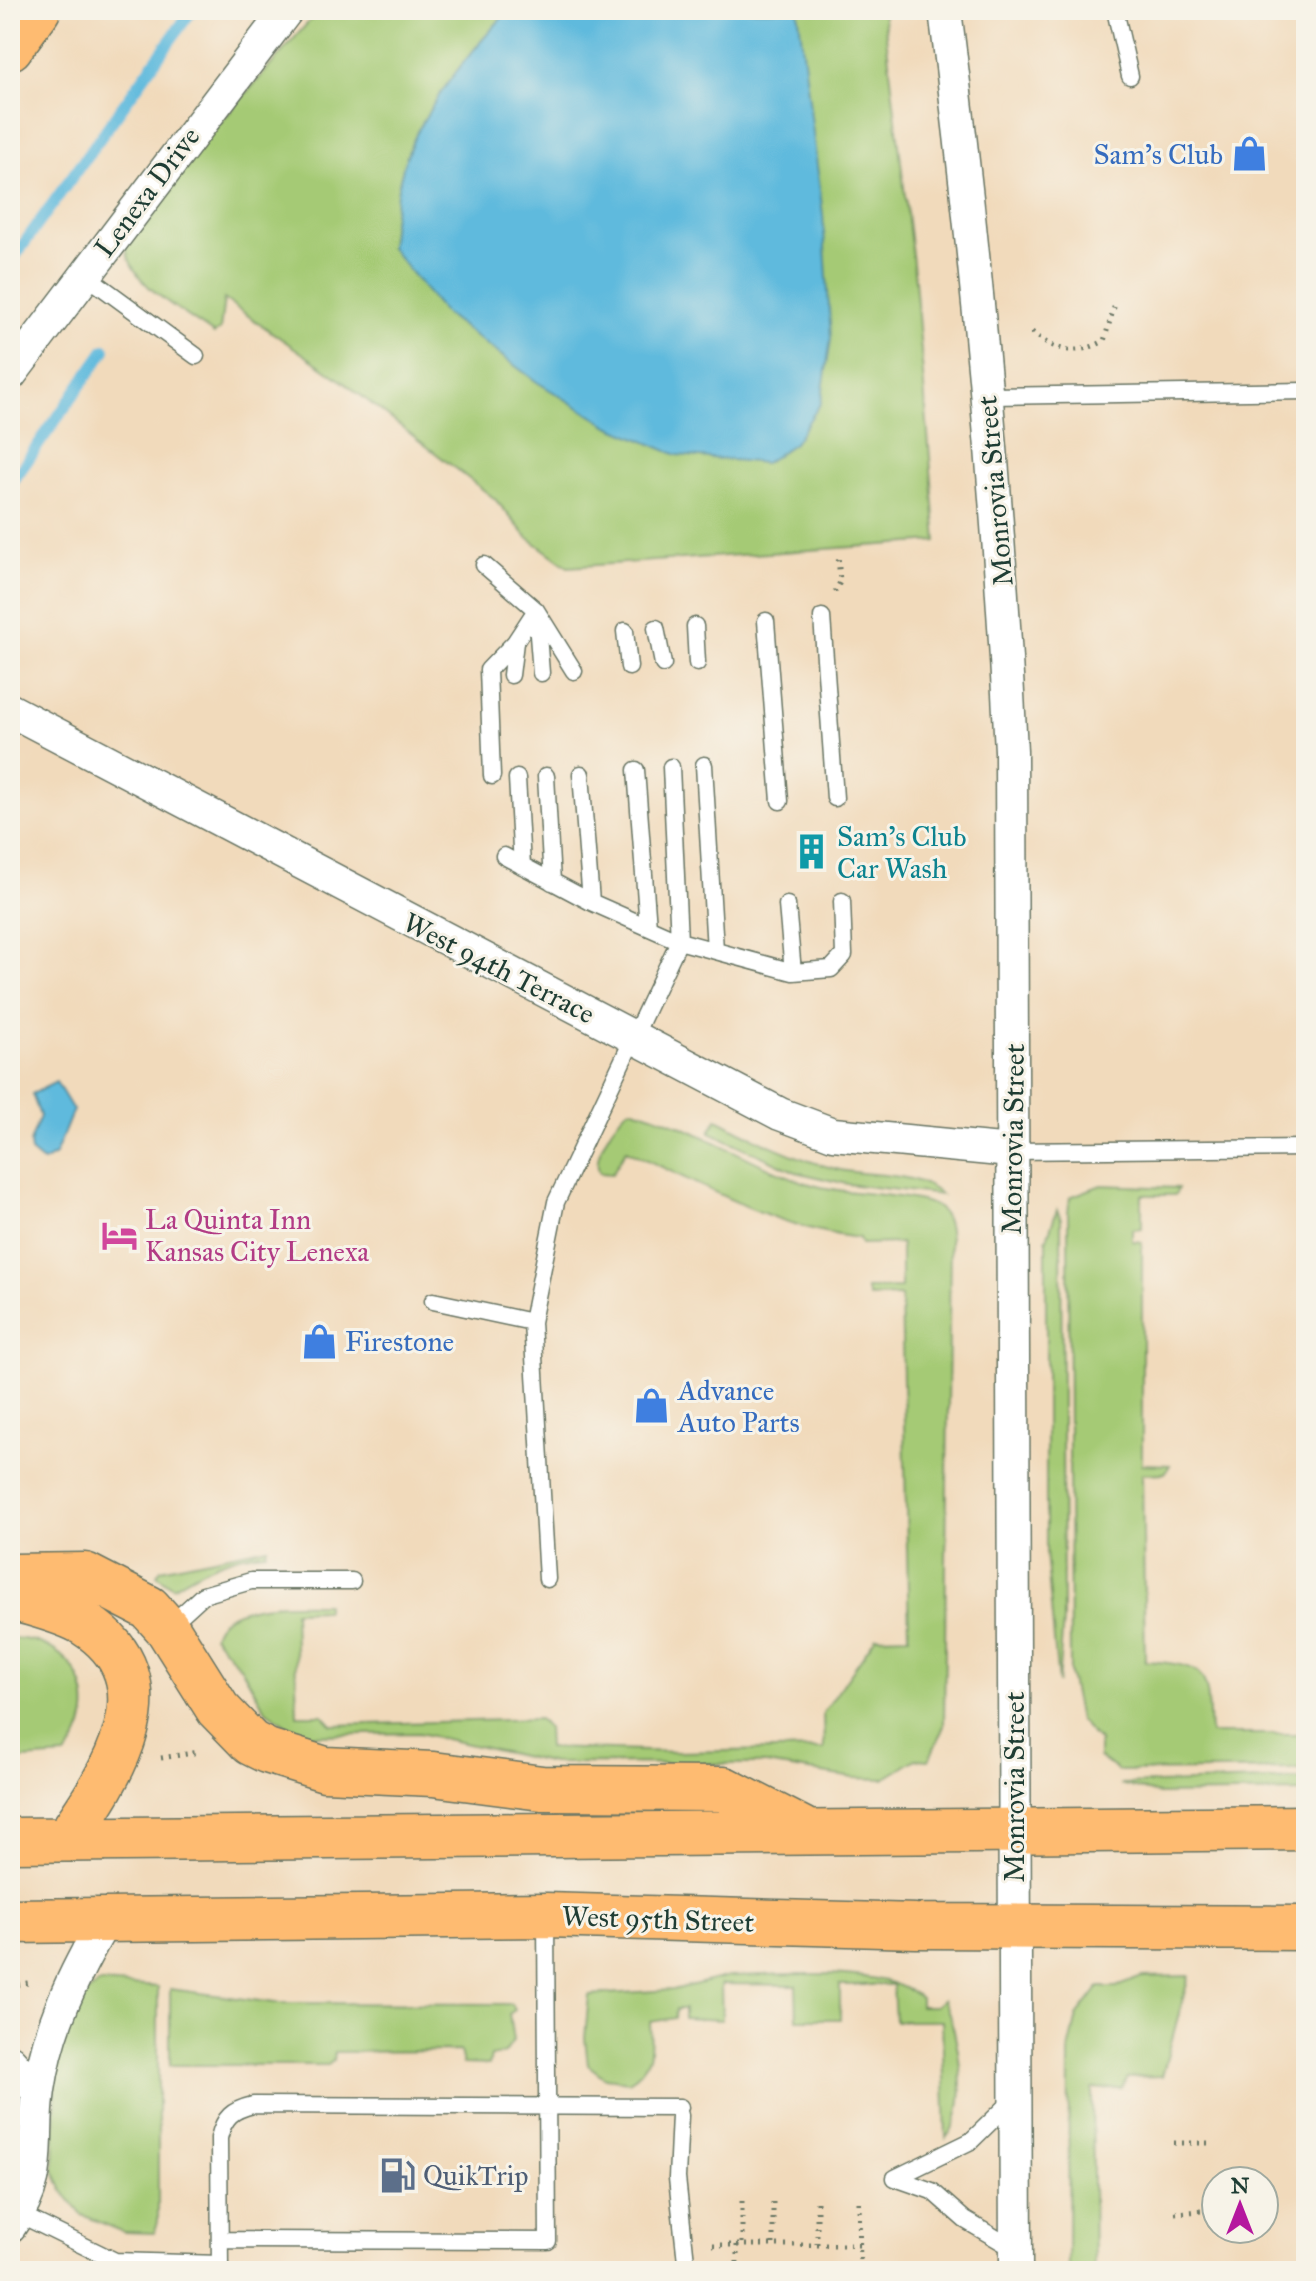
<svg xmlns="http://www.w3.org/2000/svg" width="1316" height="2281" font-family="'IM FELL Great Primer',serif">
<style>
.green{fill:#a5ca74;stroke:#628454;stroke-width:2}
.water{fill:#5fbadd;stroke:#3f7c88;stroke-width:2}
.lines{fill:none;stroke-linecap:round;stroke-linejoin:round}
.stream{stroke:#5fbadd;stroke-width:12}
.lane-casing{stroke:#687463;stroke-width:19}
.street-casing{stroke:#687463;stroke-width:35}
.primary-casing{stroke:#687463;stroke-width:47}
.highway-casing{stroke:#687463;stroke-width:47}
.path{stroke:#687463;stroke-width:5;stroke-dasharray:2 6;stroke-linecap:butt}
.lane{stroke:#fff;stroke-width:16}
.street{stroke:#fff;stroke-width:32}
.primary{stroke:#febb71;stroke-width:44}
.highway{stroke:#febb71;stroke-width:44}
.labels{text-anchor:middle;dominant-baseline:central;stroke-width:6;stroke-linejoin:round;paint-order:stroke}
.shop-label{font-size:28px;fill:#366cbe;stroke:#f7f3e8;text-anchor:start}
.street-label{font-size:28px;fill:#1f3d34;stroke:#f7f3e8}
.culture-label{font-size:28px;fill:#0d838f;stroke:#f7f3e8;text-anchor:start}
.hotel-label{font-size:28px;fill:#b23c85;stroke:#f7f3e8;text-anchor:start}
.service-label{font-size:28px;fill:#4e5e75;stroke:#f7f3e8;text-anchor:start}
</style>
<rect width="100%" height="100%" fill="#f7f3e8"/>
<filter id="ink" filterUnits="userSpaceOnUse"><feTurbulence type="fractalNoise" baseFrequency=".0125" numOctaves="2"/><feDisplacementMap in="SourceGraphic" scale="16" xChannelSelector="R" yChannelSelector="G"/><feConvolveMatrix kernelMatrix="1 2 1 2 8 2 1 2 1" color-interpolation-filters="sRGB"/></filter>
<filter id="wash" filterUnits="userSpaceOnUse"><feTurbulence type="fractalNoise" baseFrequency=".006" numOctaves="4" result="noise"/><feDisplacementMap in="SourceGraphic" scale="32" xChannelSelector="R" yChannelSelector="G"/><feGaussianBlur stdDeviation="1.8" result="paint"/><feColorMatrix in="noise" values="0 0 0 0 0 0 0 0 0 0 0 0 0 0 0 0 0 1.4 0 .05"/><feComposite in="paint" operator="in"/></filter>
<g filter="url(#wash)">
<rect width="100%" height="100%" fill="#f1dabb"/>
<path class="green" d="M319,10H883L915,280L937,541L568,567L527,537L495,499L342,381L224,299L220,330L214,334C185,312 126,284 126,243L207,138Z
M630,1108C694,1125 750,1165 813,1185C846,1195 908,1193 935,1206C948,1213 950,1231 950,1244L944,1726L929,1760L916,1759L884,1779L854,1778L766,1764L552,1763L419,1733L311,1735L291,1728L266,1711L242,1669L213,1636C221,1599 296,1604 326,1604V1610L294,1611L297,1715H323L332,1725L539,1719L547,1728L548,1748L678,1752L824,1749L823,1713L876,1637L909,1636L901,1296L869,1297L866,1289L901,1288V1243L861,1244L859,1238C774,1228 703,1185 626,1150L612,1174L600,1173C590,1157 616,1118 630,1108Z
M717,1119C755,1139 794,1158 836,1169C871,1178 913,1169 941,1195L847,1184L796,1172L710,1132Z
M1101,1185L1178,1188L1175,1195H1142V1228L1132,1229V1241L1142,1242V1464L1170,1465L1165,1473L1142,1474L1145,1661C1211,1665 1207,1673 1210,1734H1306V1769L1118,1771L1099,1757V1741L1079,1720L1070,1675L1068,1212L1070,1197Z
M1057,1210L1061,1219L1063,1620L1058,1684L1046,1552V1241Z
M267,1547L266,1552C231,1554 202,1569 173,1587L157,1575L161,1569Z
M10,1638C76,1638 110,1706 65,1756L10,1760Z
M1306,1779V1792L1159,1794L1120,1784Z
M729,1976C780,1976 883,1964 920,1998V2006H935L943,1999C959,2032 972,2108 946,2138L942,2021H895L893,1985H840V2019H797L796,1985L721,1984L722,2020L684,2018V2009H676L675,2018L650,2022C651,2049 654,2066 629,2081L605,2078L588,2065L585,2038L589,1995L673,1990Z
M1189,1976L1162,2076L1128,2077L1121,2088L1092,2089L1094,2271H1068L1069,2050L1077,2016L1099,1987H1116L1142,1977Z
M100,1983L158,1987V2222L154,2233L124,2232L82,2215L63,2191L54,2171L56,2065L76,2001Z
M170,1989L275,2003L511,2004L515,2010L509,2014L513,2041L505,2053L491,2056L489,2065L463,2064L460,2051L334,2052L333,2061L328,2065H170Z"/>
<path class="water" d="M509,10H798L823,215L831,339L821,403L794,443L765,463L677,455L611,427L537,382L444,313L390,247C394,213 397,177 411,145C433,96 473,49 509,10Z
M56,1082L73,1110L55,1155L43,1162L31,1152L30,1143L40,1116L32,1094Z"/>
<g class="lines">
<path class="stream" d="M10,263L192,10
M10,485L105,350"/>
</g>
</g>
<g filter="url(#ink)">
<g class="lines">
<defs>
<path id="lane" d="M1115,10L1130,76
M84,274L196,356
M988,396L1306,391
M484,565L536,610L541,673
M822,617L835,798
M766,621L780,801
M695,626L697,663
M656,628L663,664
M625,631L629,667
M511,675L515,642
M704,765L715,950
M636,770L648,927
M581,774L591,902
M492,776L488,670L515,642L536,610L574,671
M546,776L552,882
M517,778L522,866
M504,856L591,902L679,941L793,972L787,905
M793,972L831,969L844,955L842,901
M1011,1151L1306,1148
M433,1301L532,1322
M547,1579L532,1322L556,1202L679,941L671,767
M168,1627L203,1595L251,1581H352
M680,2115L677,2178L687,2271
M895,2178L971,2141L1015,2098
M895,2178L932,2191L965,2220L1016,2250
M19,2214L115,2261L220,2264
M220,2240L548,2241L546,1917
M220,2271L219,2138C224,2117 232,2110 253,2105L680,2107"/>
<path id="street" d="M945,10C976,256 999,502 1011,751L1016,2271
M10,375L287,10
M10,710L780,1114L833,1134L1011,1151
M10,2061L38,2092
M10,2226C46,2176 31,2144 39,2090C48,2027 74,1973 106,1919"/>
<path id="primary" d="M10,1576L85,1575L149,1608L167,1628L218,1709L251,1743L267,1751L325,1769L433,1774L542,1788L724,1789L802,1829
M10,1597C33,1605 64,1611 85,1624C174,1681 112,1775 67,1839
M10,1840L1306,1828
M10,1921L546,1915L916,1926L1306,1928"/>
<path id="highway" d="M10,48L38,10"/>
</defs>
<use href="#lane" class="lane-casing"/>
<use href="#street" class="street-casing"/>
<use href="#primary" class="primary-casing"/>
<use href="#highway" class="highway-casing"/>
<path class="path" d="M1032,332C1055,352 1077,356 1104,341L1115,304
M835,592L840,582L838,555
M161,1758L199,1752
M10,1986L33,1982
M1174,2143H1210
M742,2201V2244
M773,2202V2245
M817,2202V2245
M859,2202L860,2271
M1175,2213L1216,2210
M713,2245H860
M737,2245V2271"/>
<use href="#lane" class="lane"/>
<use href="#street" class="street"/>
<use href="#primary" class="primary"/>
<use href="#highway" class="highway"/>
</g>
</g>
<defs>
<symbol id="shop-bare" viewBox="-9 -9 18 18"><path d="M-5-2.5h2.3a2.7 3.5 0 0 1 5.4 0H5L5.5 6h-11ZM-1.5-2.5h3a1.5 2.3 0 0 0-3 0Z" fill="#3f7fe0" stroke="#f7f3e8" stroke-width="2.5" paint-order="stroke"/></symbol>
<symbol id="building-bare" viewBox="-9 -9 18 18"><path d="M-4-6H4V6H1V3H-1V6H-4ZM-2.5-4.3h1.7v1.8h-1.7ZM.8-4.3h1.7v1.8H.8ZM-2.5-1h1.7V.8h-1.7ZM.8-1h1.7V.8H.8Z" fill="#0f9aa8" stroke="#f7f3e8" stroke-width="2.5" paint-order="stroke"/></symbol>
<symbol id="hotel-bare" viewBox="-9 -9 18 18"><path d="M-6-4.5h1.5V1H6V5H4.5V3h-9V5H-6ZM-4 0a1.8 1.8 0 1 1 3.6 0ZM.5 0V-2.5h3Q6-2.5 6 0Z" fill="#d1479c" stroke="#f7f3e8" stroke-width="2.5" paint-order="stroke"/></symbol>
<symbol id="fuel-bare" viewBox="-9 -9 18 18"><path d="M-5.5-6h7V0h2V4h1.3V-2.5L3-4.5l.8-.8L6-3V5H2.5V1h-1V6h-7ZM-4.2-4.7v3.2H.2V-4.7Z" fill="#5c6f8a" stroke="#f7f3e8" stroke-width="2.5" paint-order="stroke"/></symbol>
</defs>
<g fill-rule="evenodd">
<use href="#shop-bare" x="1224" y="128" width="51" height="51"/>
<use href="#building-bare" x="786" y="826" width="51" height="51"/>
<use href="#hotel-bare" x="94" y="1210" width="51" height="51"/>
<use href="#shop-bare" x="294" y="1316" width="51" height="51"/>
<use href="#shop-bare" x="626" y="1380" width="51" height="51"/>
<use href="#fuel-bare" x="372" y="2150" width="51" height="51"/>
</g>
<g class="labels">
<g class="shop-label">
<text x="1223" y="154" text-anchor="end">Sam's Club</text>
<text x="345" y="1341">Firestone</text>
<text x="678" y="1390">Advance<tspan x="678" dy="32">Auto Parts</tspan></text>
</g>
<g class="street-label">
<text transform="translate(147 192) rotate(-53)">Lenexa Drive</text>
<text transform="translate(995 491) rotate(-95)">Monrovia Street</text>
<text transform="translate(499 968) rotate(27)">West 94th Terrace</text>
<text transform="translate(1013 1139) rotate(-89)">Monrovia Street</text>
<text transform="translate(1014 1787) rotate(-90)">Monrovia Street</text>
<text transform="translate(658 1919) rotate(2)">West 95th Street</text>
</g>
<g class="culture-label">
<text x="837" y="836">Sam's Club<tspan x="837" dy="32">Car Wash</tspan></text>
</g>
<g class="hotel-label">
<text x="145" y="1219">La Quinta Inn<tspan x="145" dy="32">Kansas City Lenexa</tspan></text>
</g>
<g class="service-label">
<text x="423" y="2175">QuikTrip</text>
</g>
</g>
<rect width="1316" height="2281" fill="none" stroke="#f7f3e8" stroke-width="40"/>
<g transform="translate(1240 2205)"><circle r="38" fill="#f7f3e8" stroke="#a1aaa0" stroke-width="2"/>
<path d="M0-6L14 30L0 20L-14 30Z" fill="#b5179e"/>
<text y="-12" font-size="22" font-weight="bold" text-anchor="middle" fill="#1f3d34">N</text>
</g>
</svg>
